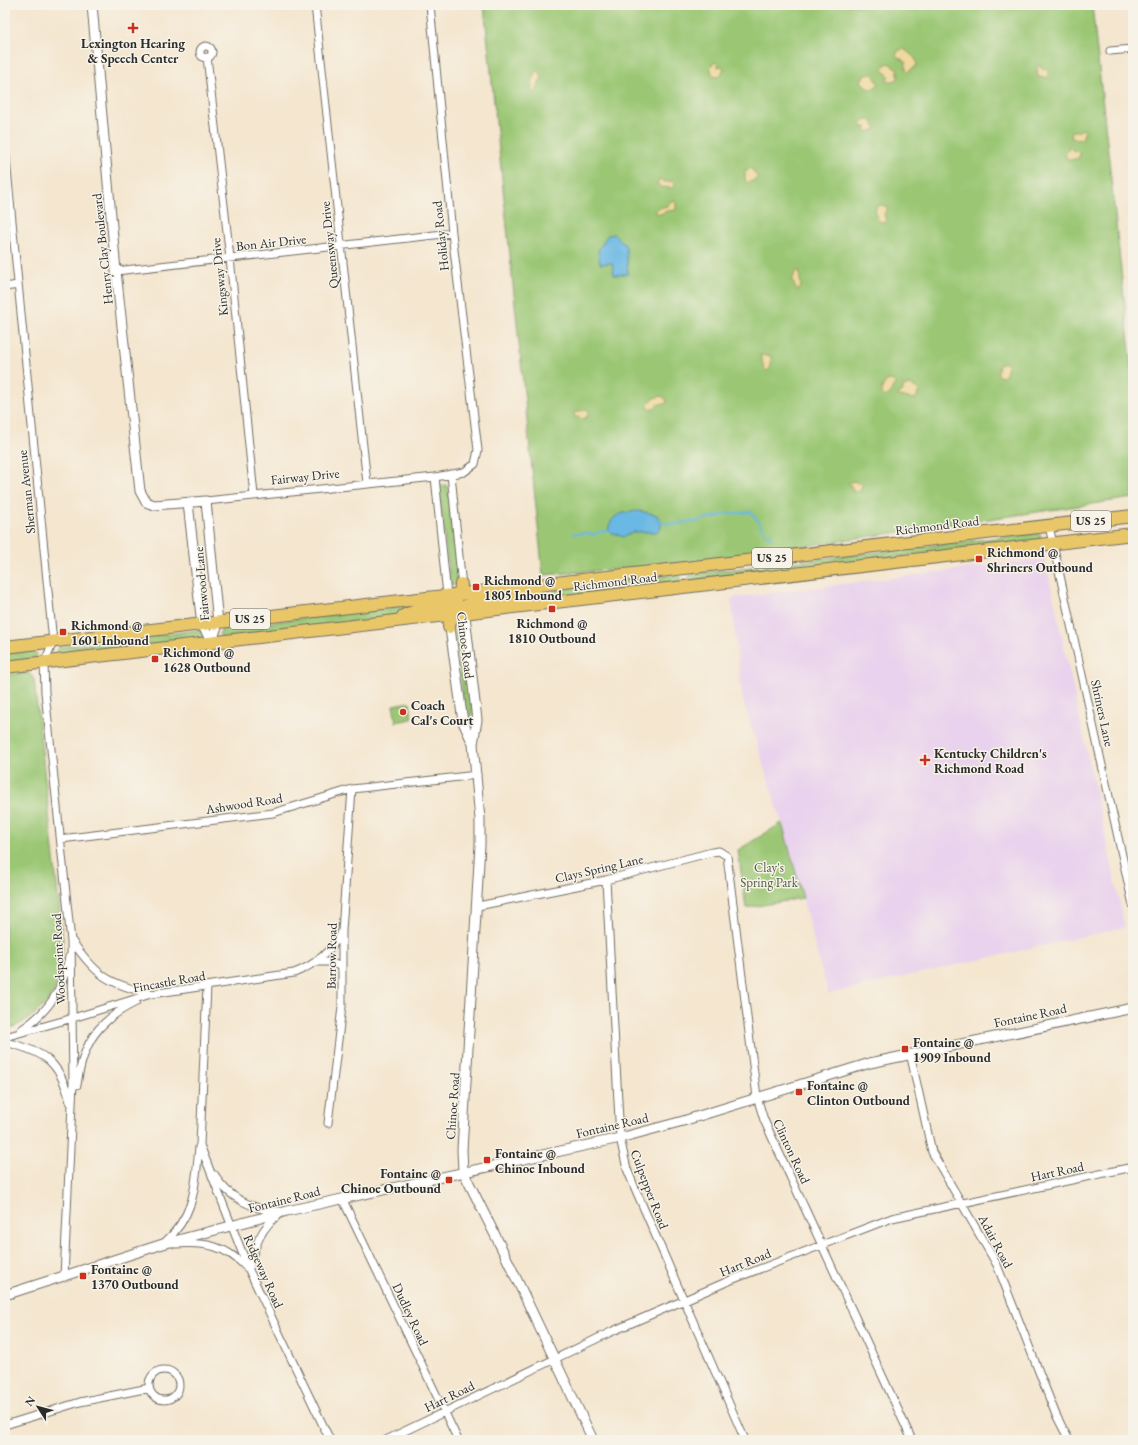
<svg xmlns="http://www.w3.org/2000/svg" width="1138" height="1445" viewBox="0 0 1138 1445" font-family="'EB Garamond',serif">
	<rect width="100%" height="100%" fill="#f7f3e8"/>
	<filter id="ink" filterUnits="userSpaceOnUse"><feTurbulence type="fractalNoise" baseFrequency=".025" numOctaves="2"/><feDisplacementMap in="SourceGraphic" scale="8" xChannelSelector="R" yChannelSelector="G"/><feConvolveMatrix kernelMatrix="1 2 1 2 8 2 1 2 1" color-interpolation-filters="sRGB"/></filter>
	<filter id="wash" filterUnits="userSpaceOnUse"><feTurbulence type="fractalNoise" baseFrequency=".012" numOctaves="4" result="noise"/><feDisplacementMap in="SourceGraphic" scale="16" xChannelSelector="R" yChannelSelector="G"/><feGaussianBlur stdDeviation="0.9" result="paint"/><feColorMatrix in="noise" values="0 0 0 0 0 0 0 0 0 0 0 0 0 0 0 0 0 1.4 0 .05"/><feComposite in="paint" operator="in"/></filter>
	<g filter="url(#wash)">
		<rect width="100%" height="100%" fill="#f4e6cf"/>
		<path fill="#e9d2ed" d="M 1045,559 L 1125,927 L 828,994 L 782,823 L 742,697 L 731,598 Z"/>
		<path fill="#9bc774" stroke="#637950" d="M 484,5 L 1092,5 L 1133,379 L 1133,498 L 674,565 L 543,575 Z
			M 446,485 L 448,489 L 459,582 L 459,584 L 453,585 L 450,583 L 439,490 L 440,486 Z
			M 1036,533 L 1041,535 L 1040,540 L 690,581 L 688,578 L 691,574 Z
			M 678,574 L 681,579 L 679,583 L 555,598 L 553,593 L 555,589 Z
			M 443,601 L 377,620 L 222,638 L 219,634 L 223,628 Z
			M 462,627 L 473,715 L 468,718 L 466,717 L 454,630 L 455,628 Z
			M 199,630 L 202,631 L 204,637 L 202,640 L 59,657 L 55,653 L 59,647 Z
			M 32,650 L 37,654 L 36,658 L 5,664 L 5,653 Z
			M 28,672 L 34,679 L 63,940 C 62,955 63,973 56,987 C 47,1007 26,1024 5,1030 L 5,675 Z
			M 410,702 L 412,719 L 396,722 L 393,705 Z
			M 782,823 L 803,898 L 746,908 L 738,850 Z"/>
		<path fill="#eeda9e" stroke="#8c8264" d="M 904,49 L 915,58 L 917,65 L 908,72 L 906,70 L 906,62 L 896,56 L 898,51 Z
			M 715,62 L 718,64 L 718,67 L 722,66 L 724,69 L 721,76 L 716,77 L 712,73 L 710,67 Z
			M 888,63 L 898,69 L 898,79 L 891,82 L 886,81 L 889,76 L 883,70 L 883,67 Z
			M 1039,65 L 1043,69 L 1049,69 L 1047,78 L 1038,77 L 1037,68 Z
			M 538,71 L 541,74 L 542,77 L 535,93 L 531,90 L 535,72 Z
			M 872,73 L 879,84 L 872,89 L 867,88 L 861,81 L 864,76 Z
			M 866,120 L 871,120 L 877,129 L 868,132 L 866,130 L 866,127 L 862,127 L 861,124 Z
			M 1082,129 L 1085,131 L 1082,139 L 1071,138 L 1072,131 L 1079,131 Z
			M 1069,146 L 1072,150 L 1080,152 L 1079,158 L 1070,160 L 1065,156 Z
			M 751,168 L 758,178 L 748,183 L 745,180 L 745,172 Z
			M 660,179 L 665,182 L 672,181 L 675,185 L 672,188 L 661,187 L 657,184 Z
			M 672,200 L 676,202 L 676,210 L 667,211 L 660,214 L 656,213 L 656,209 L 667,206 Z
			M 881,205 L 888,207 L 884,214 L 886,220 L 884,222 L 879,222 L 875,212 L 877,206 Z
			M 799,270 L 801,287 L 798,290 L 796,289 L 792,280 L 796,271 Z
			M 760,355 L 771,356 L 771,366 L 768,371 L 765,370 Z
			M 1005,362 L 1008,366 L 1006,374 L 1003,377 L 999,376 L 997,374 L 999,365 Z
			M 892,380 L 897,384 L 893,386 L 890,394 L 885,397 L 882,393 L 882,388 L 886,381 Z
			M 911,385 L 919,390 L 917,397 L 914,399 L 899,396 L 898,393 L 903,391 L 903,387 Z
			M 662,396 L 667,401 L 666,404 L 659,404 L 651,410 L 648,408 L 648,404 L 654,398 Z
			M 586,409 L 589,411 L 587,417 L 582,419 L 574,416 L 574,413 Z
			M 854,481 L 858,483 L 863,483 L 860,491 L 852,491 L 852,487 L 848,483 Z"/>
		<path fill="#6ab8e4" stroke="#4a7288" d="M 614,234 L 626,246 L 628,274 L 614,275 L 612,263 L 600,264 L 598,250 C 603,245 603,240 608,235 Z
			M 640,511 L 657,515 L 660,520 L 661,528 L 656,532 L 634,532 L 623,537 L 608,531 C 610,513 625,512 640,511 Z"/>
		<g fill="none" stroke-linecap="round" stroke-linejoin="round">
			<path stroke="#6ab8e4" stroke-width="2" d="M 661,523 L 679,524 L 687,522 L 696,522 L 710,517 L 715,518 L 723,514 L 751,512 C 755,518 765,529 765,534 L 771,535 L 771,538
				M 573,534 L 587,533 L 593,535 L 599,532 L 608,531"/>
		</g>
	</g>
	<g filter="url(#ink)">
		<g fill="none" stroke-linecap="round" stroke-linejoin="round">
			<defs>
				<path id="minor" d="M 315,5 L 367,483
					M200 52a6 6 0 1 1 12 0a6 6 0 1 1-12 0Z
					M 1110,51 L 1133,49
					M 207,57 L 230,258 L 254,495
					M 5,149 L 53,642 L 44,664 L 45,692 L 71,941 L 73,1083 L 64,1277
					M 116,271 L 452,233
					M 5,287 L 18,285
					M 451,474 L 462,587
					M 435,477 L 447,595
					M 206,501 L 435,477 L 464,472 L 475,464 L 478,450 L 452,233 L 430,5
					M 1049,526 L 1133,905
					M 61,839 L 273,813 L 352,789 L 477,775
					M 606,880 L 620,1138 L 627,1169 L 634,1186 L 745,1440
					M 478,906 L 606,880 L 712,852 L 719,851 L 727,856 L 757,1097 L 764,1120 L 912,1440
					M 72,941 C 96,975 108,984 149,993
					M 315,962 L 329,962 L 342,967
					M 207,986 L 200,1145 L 249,1270 L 330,1440
					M 21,1030 C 48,1012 63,990 69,957
					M 5,1037 L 73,1018 L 151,994 L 294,973 C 315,965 331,952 342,931
					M 5,1042 C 45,1052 60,1061 70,1102
					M 910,1053 L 932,1152 L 997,1265 L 1056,1415 L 1069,1440
					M 77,1085 C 83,1043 97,1021 136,1002
					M 328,1123 L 342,1007 L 342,931 L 352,789
					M 215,1175 C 227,1198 256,1211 280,1211
					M 342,1198 L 458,1440
					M 164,1243 C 196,1214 195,1186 199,1147
					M 175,1244 C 206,1242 225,1245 247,1268
					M 249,1269 C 254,1248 261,1226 280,1214
					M149 1385a15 15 0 1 1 30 0a15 15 0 1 1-30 0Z
					M 5,1425 L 80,1402 L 149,1388
					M 386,1440 L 613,1331 L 731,1280 L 892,1218 L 1133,1167"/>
				<path id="tertiary" d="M 92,5 L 116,271 L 140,491 L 146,502 L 154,505 L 206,501 L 218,623 L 212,642
					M 188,503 L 202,625 L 212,642
					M 464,607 L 477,720 L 473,744 L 480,819 L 480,845 L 462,1150 L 463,1171 L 507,1259 L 593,1440
					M 449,621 L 463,722 L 473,744
					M 5,1295 L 163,1244 L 287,1211 L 620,1138 L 683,1121 L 870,1063 L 1133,1008"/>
				<path id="primary" d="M 403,616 C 410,613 417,610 424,609 C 440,604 461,607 461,584
					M 449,627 C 452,598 487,604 508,599 C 518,597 526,593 535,590
					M 5,647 L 1133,516
					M 5,667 L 1133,534"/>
			</defs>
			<use href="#minor" stroke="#716c64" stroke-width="9"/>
			<use href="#tertiary" stroke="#716c64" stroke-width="11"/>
			<use href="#primary" stroke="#716c64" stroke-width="14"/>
			<use href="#minor" stroke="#fff" stroke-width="7"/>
			<use href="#tertiary" stroke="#fff" stroke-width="9"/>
			<use href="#primary" stroke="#e9c769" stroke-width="12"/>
		</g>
	</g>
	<g fill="#c8321e" stroke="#f7f3e8" stroke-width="1.5">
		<path d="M131 22h4v4h4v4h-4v4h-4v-4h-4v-4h4z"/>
		<rect x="975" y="555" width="8" height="8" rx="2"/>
		<rect x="472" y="583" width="8" height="8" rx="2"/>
		<rect x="548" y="605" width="8" height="8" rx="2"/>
		<rect x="59" y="628" width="8" height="8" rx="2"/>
		<rect x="151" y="655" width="8" height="8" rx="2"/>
		<circle cx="403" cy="712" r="4"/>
		<path d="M923 754h4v4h4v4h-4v4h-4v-4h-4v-4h4z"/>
		<rect x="901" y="1045" width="8" height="8" rx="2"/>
		<rect x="795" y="1088" width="8" height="8" rx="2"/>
		<rect x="483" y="1156" width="8" height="8" rx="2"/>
		<rect x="445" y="1176" width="8" height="8" rx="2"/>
		<rect x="79" y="1272" width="8" height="8" rx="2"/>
	</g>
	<g text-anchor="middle" stroke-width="3" stroke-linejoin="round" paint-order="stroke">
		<g fill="#f7f3e8" stroke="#686764" stroke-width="1">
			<rect x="1071" y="511" width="40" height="20" rx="3"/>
			<rect x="752" y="548" width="40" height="20" rx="3"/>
			<rect x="230" y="609" width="40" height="20" rx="3"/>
		</g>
		<g font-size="12" font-weight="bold" fill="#2b2b2b">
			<text x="1091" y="525">US 25</text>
			<text x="772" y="562">US 25</text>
			<text x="250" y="623">US 25</text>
		</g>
		<g font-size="13" font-weight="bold" fill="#2b2b2b" stroke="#f7f3e8" text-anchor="start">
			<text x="133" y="48" text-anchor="middle">Lexington Hearing<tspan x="133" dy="15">&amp; Speech Center</tspan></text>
			<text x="987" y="557">Richmond @<tspan x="987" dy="15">Shriners Outbound</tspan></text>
			<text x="484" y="585">Richmond @<tspan x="484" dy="15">1805 Inbound</tspan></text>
			<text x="552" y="628" text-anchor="middle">Richmond @<tspan x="552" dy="15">1810 Outbound</tspan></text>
			<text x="71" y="630">Richmond @<tspan x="71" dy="15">1601 Inbound</tspan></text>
			<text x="163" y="657">Richmond @<tspan x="163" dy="15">1628 Outbound</tspan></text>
			<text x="411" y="710">Coach<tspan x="411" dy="15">Cal's Court</tspan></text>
			<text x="934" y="758">Kentucky Children's<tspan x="934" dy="15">Richmond Road</tspan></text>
			<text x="913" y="1047">Fontaine @<tspan x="913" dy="15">1909 Inbound</tspan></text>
			<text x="807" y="1090">Fontaine @<tspan x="807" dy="15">Clinton Outbound</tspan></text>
			<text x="495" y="1158">Fontaine @<tspan x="495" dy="15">Chinoe Inbound</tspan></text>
			<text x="441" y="1178" text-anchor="end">Fontaine @<tspan x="441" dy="15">Chinoe Outbound</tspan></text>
			<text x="91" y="1274">Fontaine @<tspan x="91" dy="15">1370 Outbound</tspan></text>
		</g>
		<g font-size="13" fill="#2b2b2b" stroke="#f7f3e8">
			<text transform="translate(440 236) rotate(-96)" y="5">Holiday Road</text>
			<text transform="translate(271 242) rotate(-6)" y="5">Bon Air Drive</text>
			<text transform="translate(329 245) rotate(-96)" y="5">Queensway Drive</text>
			<text transform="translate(102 249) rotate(-96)" y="5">Henry Clay Boulevard</text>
			<text transform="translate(219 277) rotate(-96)" y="5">Kingsway Drive</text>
			<text transform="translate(305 476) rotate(-6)" y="5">Fairway Drive</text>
			<text transform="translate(26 492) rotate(-96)" y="5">Sherman Avenue</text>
			<text transform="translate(937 525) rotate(-7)" y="5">Richmond Road</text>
			<text transform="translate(615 581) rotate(-7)" y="5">Richmond Road</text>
			<text transform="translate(201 584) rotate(-95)" y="5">Fairwood Lane</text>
			<text transform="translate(466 645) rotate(83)" y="5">Chinoe Road</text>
			<text transform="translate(1103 713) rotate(78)" y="5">Shriners Lane</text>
			<text transform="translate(244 803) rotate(-9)" y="5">Ashwood Road</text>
			<text transform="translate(599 868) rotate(-13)" y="5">Clays Spring Lane</text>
			<text transform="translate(331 956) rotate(-89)" y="5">Barrow Road</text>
			<text transform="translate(58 959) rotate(-93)" y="5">Woodspoint Road</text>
			<text transform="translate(169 981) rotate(-10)" y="5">Fincastle Road</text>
			<text transform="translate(1030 1015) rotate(-12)" y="5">Fontaine Road</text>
			<text transform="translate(452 1106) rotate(-86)" y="5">Chinoe Road</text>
			<text transform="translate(612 1125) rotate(-13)" y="5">Fontaine Road</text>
			<text transform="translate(792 1151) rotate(65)" y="5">Clinton Road</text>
			<text transform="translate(1057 1171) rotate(-12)" y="5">Hart Road</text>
			<text transform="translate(650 1189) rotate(69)" y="5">Culpepper Road</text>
			<text transform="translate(284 1199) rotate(-14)" y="5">Fontaine Road</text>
			<text transform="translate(996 1241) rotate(62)" y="5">Adair Road</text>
			<text transform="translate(745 1262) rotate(-22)" y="5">Hart Road</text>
			<text transform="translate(264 1271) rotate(66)" y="5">Ridgeway Road</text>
			<text transform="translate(411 1314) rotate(65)" y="5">Dudley Road</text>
			<text transform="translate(449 1396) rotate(-26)" y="5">Hart Road</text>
		</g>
		<g font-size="13" fill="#4d5a41" stroke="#f7f3e8">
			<text x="769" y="872">Clay's<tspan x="769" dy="15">Spring Park</tspan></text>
		</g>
	</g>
	<rect width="1138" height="1445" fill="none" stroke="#f7f3e8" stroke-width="20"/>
	<g transform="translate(38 1407) rotate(306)" stroke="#f7f3e8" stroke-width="3" paint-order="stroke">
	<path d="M0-3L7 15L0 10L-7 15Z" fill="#2b2b2b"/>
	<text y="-6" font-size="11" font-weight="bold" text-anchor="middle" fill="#2b2b2b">N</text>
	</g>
</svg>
